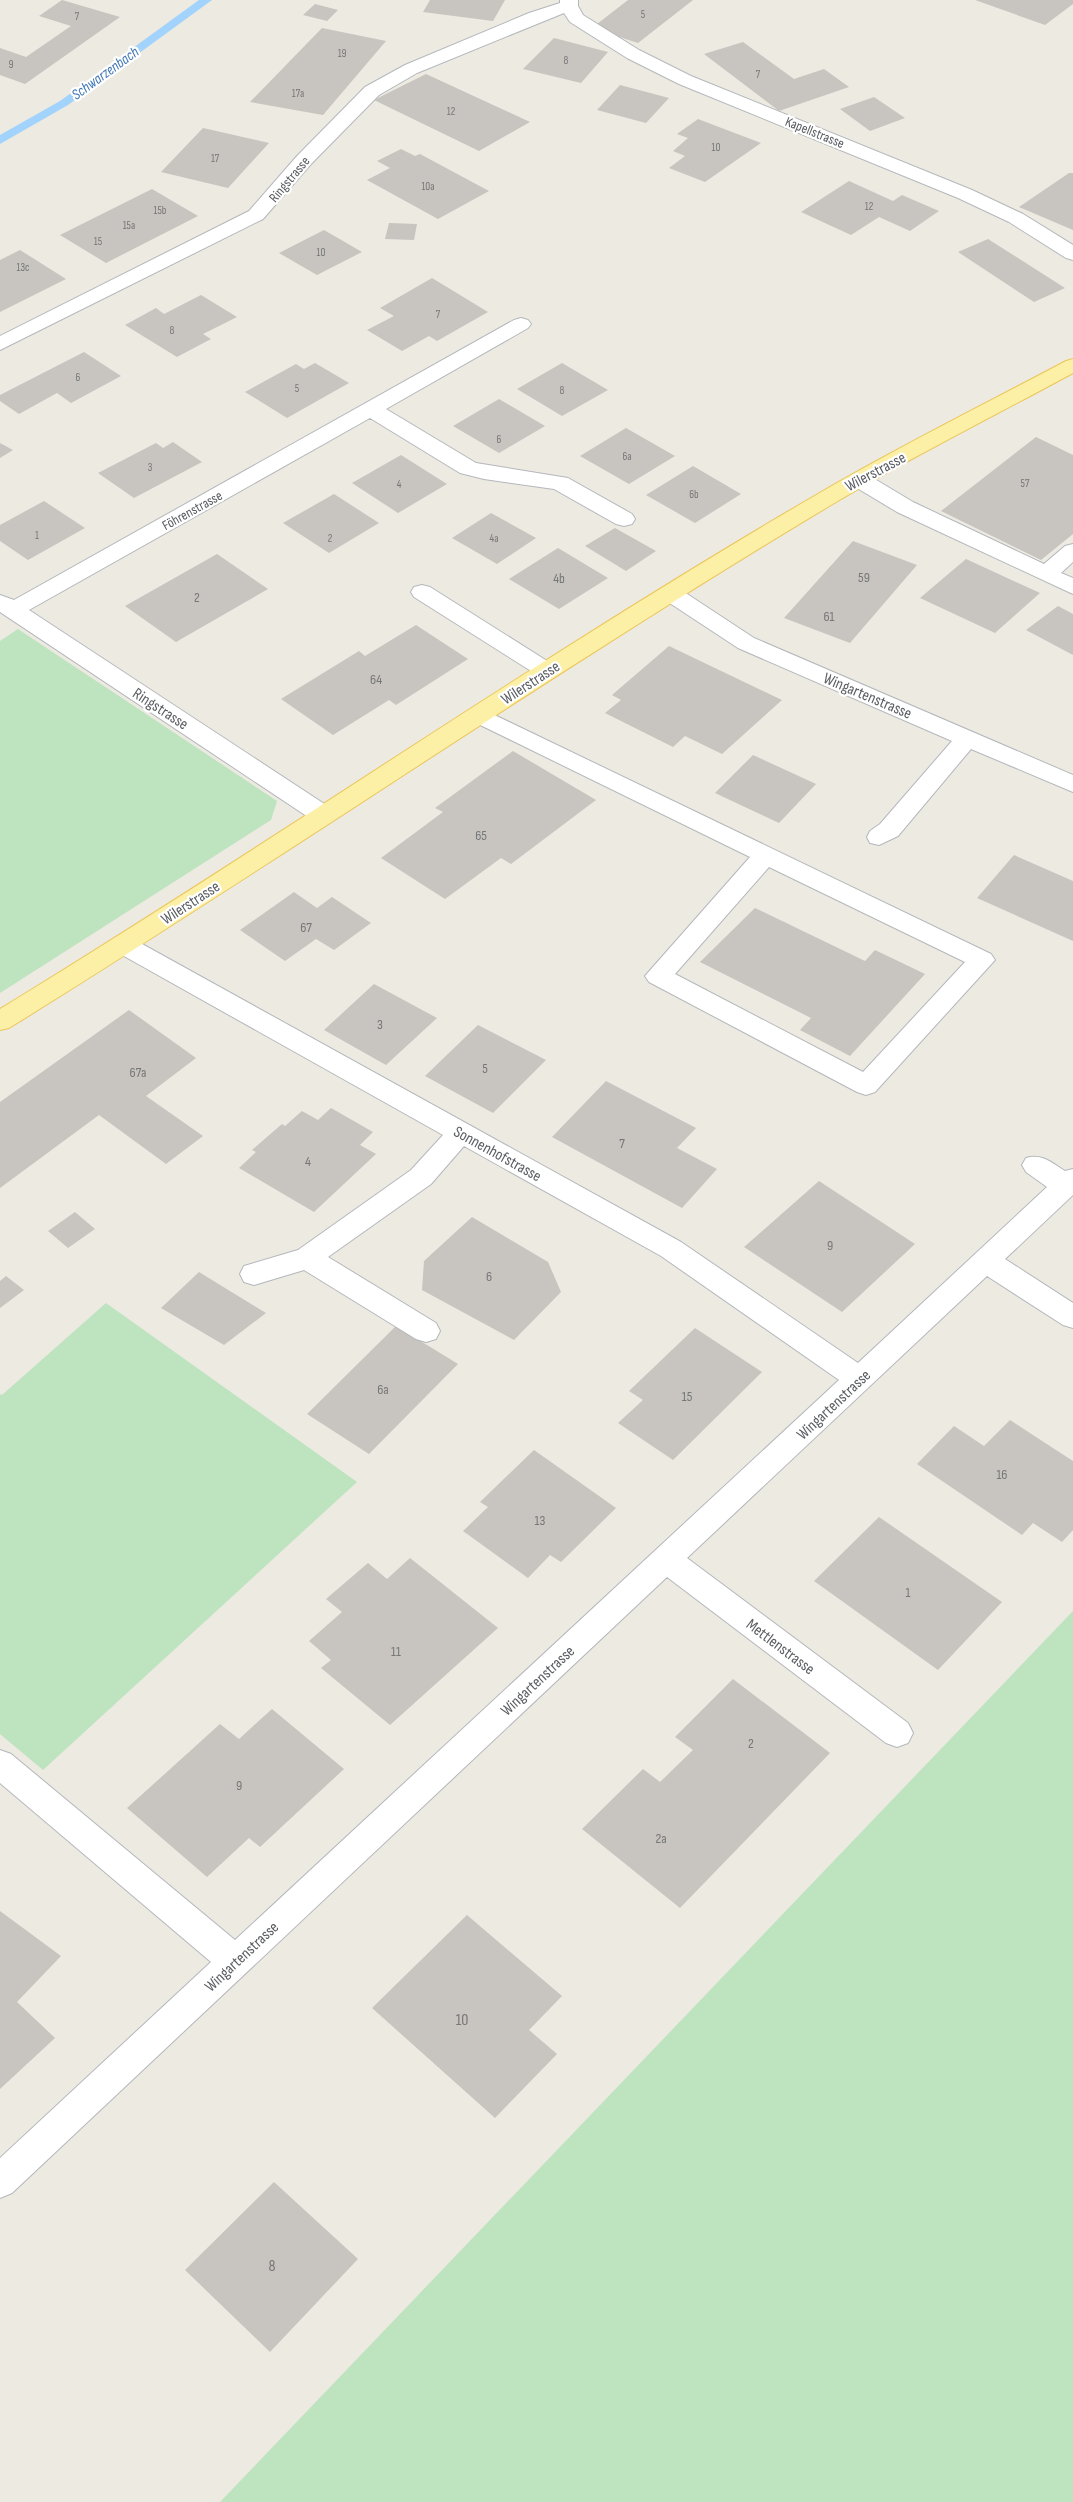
<svg xmlns="http://www.w3.org/2000/svg" width="1073" height="2502" viewBox="0 0 1073 2502" font-family="'Sofia Sans Condensed',sans-serif">
	<rect width="100%" height="100%" fill="#eceae1"/>
	<path fill="#bee3bf" d="M 18,629 L 277,801 L 271,820 L 0,993 L 0,641 Z
		M 106,1303 L 357,1482 L 43,1770 L 0,1734 L 0,1394 L 2,1395 Z
		M 1073,1611 L 1073,2502 L 220,2502 Z"/>
	<g fill="none" stroke-linecap="round" stroke-linejoin="round">
		<path fill="#a2d3fc" fill-rule="evenodd" d="M 199,0 L 212,0 L 68,105 L 0,144 L 0,135 L 60,101 Z"/>
	</g>
	<path fill="#c8c4bf" d="M 62,0 L 120,17 L 25,84 L 0,75 L 0,48 L 26,57 L 71,26 L 39,16 Z
		M 430,0 L 505,0 L 493,21 L 423,12 Z
		M 628,0 L 693,0 L 638,43 L 592,28 Z
		M 975,0 L 1073,0 L 1073,4 L 1045,25 Z
		M 315,4 L 338,10 L 327,21 L 303,15 Z
		M 322,28 L 386,41 L 323,115 L 250,102 Z
		M 554,38 L 608,52 L 581,83 L 523,69 Z
		M 743,42 L 794,79 L 824,69 L 849,87 L 779,111 L 704,54 Z
		M 426,74 L 530,122 L 479,151 L 374,100 Z
		M 620,85 L 669,98 L 646,123 L 597,110 Z
		M 874,97 L 905,118 L 870,131 L 840,109 Z
		M 698,119 L 761,143 L 705,182 L 669,168 L 685,156 L 673,151 L 688,138 L 677,134 Z
		M 203,128 L 269,143 L 228,188 L 161,172 Z
		M 401,149 L 415,156 L 420,154 L 489,191 L 438,219 L 367,180 L 390,168 L 377,161 Z
		M 1069,173 L 1073,173 L 1073,230 L 1019,207 Z
		M 849,181 L 893,201 L 902,195 L 939,211 L 910,231 L 879,217 L 851,235 L 801,212 Z
		M 152,189 L 198,216 L 106,263 L 60,235 Z
		M 389,223 L 417,224 L 414,240 L 385,239 Z
		M 324,230 L 362,252 L 317,275 L 279,253 Z
		M 988,239 L 1065,288 L 1034,302 L 958,252 Z
		M 20,250 L 66,279 L 0,312 L 0,260 Z
		M 432,278 L 488,312 L 437,341 L 429,336 L 402,351 L 367,330 L 394,316 L 380,308 Z
		M 201,295 L 237,317 L 203,334 L 211,339 L 177,357 L 125,325 L 156,308 L 164,314 Z
		M 84,352 L 121,376 L 71,403 L 57,393 L 19,414 L 0,401 L 0,395 Z
		M 315,363 L 349,383 L 287,418 L 245,392 L 296,364 L 304,369 Z
		M 562,363 L 608,390 L 562,416 L 517,389 Z
		M 499,399 L 545,426 L 499,453 L 453,426 Z
		M 626,428 L 675,456 L 629,484 L 580,456 Z
		M 1036,437 L 1073,455 L 1073,534 L 1041,560 L 941,511 Z
		M 173,442 L 202,462 L 134,498 L 98,473 L 156,443 L 163,448 Z
		M 0,443 L 13,450 L 0,458 Z
		M 401,455 L 447,484 L 398,513 L 352,483 Z
		M 693,466 L 741,494 L 695,523 L 646,495 Z
		M 334,494 L 379,523 L 329,553 L 283,523 Z
		M 44,501 L 85,528 L 28,560 L 0,541 L 0,525 Z
		M 491,513 L 536,538 L 497,564 L 452,538 Z
		M 615,528 L 656,551 L 626,571 L 585,546 Z
		M 853,541 L 917,565 L 850,643 L 784,618 Z
		M 558,548 L 608,578 L 559,609 L 509,579 Z
		M 217,554 L 268,589 L 176,642 L 125,606 Z
		M 966,559 L 1040,593 L 995,633 L 920,598 Z
		M 1058,606 L 1073,614 L 1073,655 L 1026,630 Z
		M 416,625 L 468,659 L 396,705 L 389,700 L 333,735 L 281,699 L 359,651 L 365,656 Z
		M 669,646 L 782,700 L 722,754 L 685,736 L 673,747 L 605,713 L 621,700 L 612,695 Z
		M 513,751 L 596,800 L 511,864 L 501,858 L 445,899 L 381,858 L 443,812 L 435,808 Z
		M 753,755 L 816,784 L 779,823 L 715,793 Z
		M 1014,855 L 1073,881 L 1073,941 L 977,898 Z
		M 294,892 L 317,908 L 332,897 L 371,923 L 334,950 L 316,939 L 285,961 L 240,930 Z
		M 755,908 L 865,961 L 875,950 L 925,974 L 850,1056 L 800,1030 L 811,1018 L 700,962 Z
		M 374,984 L 437,1018 L 386,1065 L 324,1030 Z
		M 129,1010 L 196,1058 L 146,1096 L 203,1136 L 166,1164 L 99,1115 L 0,1188 L 0,1102 Z
		M 478,1025 L 546,1060 L 493,1113 L 425,1076 Z
		M 606,1081 L 696,1128 L 677,1148 L 717,1169 L 682,1208 L 552,1137 Z
		M 331,1108 L 373,1132 L 360,1145 L 376,1154 L 314,1212 L 239,1168 L 256,1152 L 252,1150 L 282,1124 L 285,1126 L 302,1111 L 318,1120 Z
		M 819,1181 L 915,1244 L 842,1312 L 744,1247 Z
		M 75,1212 L 95,1229 L 68,1248 L 48,1231 Z
		M 472,1217 L 548,1262 L 561,1292 L 514,1340 L 422,1290 L 424,1261 Z
		M 199,1272 L 266,1313 L 224,1345 L 161,1308 Z
		M 6,1276 L 24,1290 L 0,1308 L 0,1281 Z
		M 396,1326 L 458,1364 L 369,1454 L 307,1414 Z
		M 695,1328 L 762,1372 L 673,1460 L 618,1423 L 643,1400 L 629,1391 Z
		M 1010,1420 L 1073,1461 L 1073,1530 L 1062,1542 L 1033,1523 L 1022,1535 L 917,1464 L 954,1426 L 984,1446 Z
		M 534,1450 L 616,1508 L 561,1562 L 550,1555 L 528,1578 L 463,1531 L 488,1507 L 480,1502 Z
		M 879,1517 L 1002,1602 L 938,1670 L 814,1581 Z
		M 410,1558 L 498,1628 L 390,1725 L 321,1668 L 331,1660 L 309,1641 L 342,1612 L 326,1599 L 368,1563 L 387,1579 Z
		M 733,1679 L 830,1753 L 680,1908 L 582,1829 L 643,1769 L 660,1782 L 693,1750 L 675,1737 Z
		M 272,1709 L 344,1769 L 260,1847 L 249,1838 L 207,1877 L 127,1808 L 220,1724 L 239,1739 Z
		M 0,1911 L 61,1956 L 17,2002 L 55,2038 L 0,2089 Z
		M 467,1915 L 562,1996 L 529,2030 L 557,2054 L 495,2118 L 372,2008 Z
		M 274,2182 L 358,2259 L 270,2352 L 185,2270 Z"/>
	<g fill="none" stroke-linecap="round" stroke-linejoin="round">
		<defs>
			<path id="minor" d="M 560,0 L 578,0 L 578,6 L 583,15 L 639,50 L 691,76 L 972,190 L 1023,214 L 1073,245 L 1073,260 L 1066,258 L 1009,222 L 958,198 L 679,84 L 627,58 L 570,22 L 564,13 L 417,73 L 379,95 L 311,164 L 263,219 L 0,350 L 0,336 L 249,211 L 297,156 L 365,87 L 405,65 L 529,13 L 560,3 Z
				M 521,318 L 528,320 L 531,324 L 528,328 L 386,409 L 476,463 L 568,478 L 632,514 L 635,519 L 632,524 L 624,526 L 616,524 L 554,489 L 484,479 L 460,473 L 370,418 L 29,610 L 332,809 L 335,815 L 332,821 L 323,823 L 314,821 L 0,612 L 0,595 L 14,600 L 514,320 Z
				M 860,474 L 868,475 L 913,502 L 1044,564 L 1065,546 L 1073,544 L 1073,562 L 1061,573 L 1073,578 L 1073,594 L 897,512 L 852,485 L 849,480 L 852,475 Z
				M 422,585 L 430,587 L 555,666 L 558,671 L 555,676 L 547,678 L 539,676 L 414,597 L 411,592 L 414,587 Z
				M 670,586 L 678,588 L 754,638 L 1073,775 L 1073,792 L 971,749 L 898,836 L 879,845 L 870,843 L 867,837 L 870,831 L 880,824 L 952,741 L 738,648 L 662,598 L 659,593 L 662,588 Z
				M 478,707 L 991,954 L 995,960 L 875,1092 L 866,1095 L 857,1092 L 649,982 L 645,976 L 750,857 L 470,720 L 466,715 L 470,710 ZM 769,867 L 965,962 L 863,1072 L 675,974 Z
				M 124,936 L 133,939 L 681,1242 L 858,1363 L 1047,1187 L 1026,1172 L 1022,1165 L 1026,1158 C 1042,1153 1052,1163 1065,1171 L 1073,1169 L 1073,1195 L 1005,1259 L 1073,1303 L 1073,1328 L 1063,1325 L 987,1276 L 687,1558 L 908,1723 L 913,1733 L 908,1743 L 897,1747 L 886,1743 L 667,1577 L 12,2193 L 0,2198 L 0,2158 L 211,1962 L 0,1783 L 0,1750 L 11,1754 L 235,1940 L 839,1380 L 661,1256 L 464,1146 L 431,1184 L 328,1257 L 436,1323 L 440,1331 L 436,1339 L 426,1342 L 416,1339 L 304,1270 L 254,1285 L 244,1282 L 240,1274 L 244,1266 L 298,1250 L 411,1170 L 443,1135 L 115,951 L 111,945 L 115,939 Z"/>
			<path id="major" d="M 1073,359 L 1073,373 C 994,416 913,456 836,502 C 555,670 287,856 9,1028 L 0,1030 L 0,1009 C 277,840 542,654 823,491 C 902,445 985,404 1066,361 Z"/>
		</defs>
		<use href="#minor" stroke="#b4b7bc" stroke-width="2"/>
		<use href="#major" stroke="#ecc65a" stroke-width="2"/>
		<use href="#minor" fill="#fff" fill-rule="evenodd"/>
		<use href="#major" fill="#fcf0a7" fill-rule="evenodd"/>
	</g>
	<g text-anchor="middle" stroke-width="4.5" stroke-linejoin="round" paint-order="stroke">
		<g font-size="11" fill="#767779">
			<text x="643" y="18">5</text>
			<text x="77" y="20">7</text>
			<text x="342" y="57">19</text>
			<text x="566" y="64">8</text>
			<text x="11" y="68">9</text>
			<text x="758" y="78">7</text>
			<text x="298" y="97">17a</text>
			<text x="451" y="115">12</text>
			<text x="716" y="151">10</text>
			<text x="215" y="162">17</text>
			<text x="428" y="190">10a</text>
			<text x="869" y="210">12</text>
			<text x="160" y="214">15b</text>
			<text x="129" y="229">15a</text>
			<text x="98" y="245">15</text>
			<text x="321" y="256">10</text>
			<text x="23" y="271">13c</text>
			<text x="438" y="318">7</text>
			<text x="172" y="334">8</text>
			<text x="78" y="381">6</text>
			<text x="297" y="392">5</text>
			<text x="562" y="394">8</text>
			<text x="499" y="443">6</text>
			<text x="627" y="460">6a</text>
			<text x="150" y="471">3</text>
			<text x="1025" y="487">57</text>
			<text x="399" y="488">4</text>
			<text x="694" y="498">6b</text>
			<text x="37" y="539">1</text>
			<text x="330" y="542">2</text>
			<text x="494" y="542">4a</text>
		</g>
		<g font-size="14" fill="#5a5d62" stroke="#fff">
			<text transform="translate(815 132) rotate(22)" y="5">Kapellstrasse</text>
			<text transform="translate(289 179) rotate(-50)" y="5">Ringstrasse</text>
			<text transform="translate(192 510) rotate(-29)" y="5">Föhrenstrasse</text>
		</g>
		<g font-size="14" fill="#767779">
			<text x="864" y="582">59</text>
			<text x="559" y="583">4b</text>
			<text x="197" y="602">2</text>
			<text x="829" y="621">61</text>
			<text x="376" y="684">64</text>
			<text x="481" y="840">65</text>
			<text x="306" y="932">67</text>
			<text x="380" y="1029">3</text>
			<text x="485" y="1073">5</text>
			<text x="138" y="1077">67a</text>
			<text x="622" y="1148">7</text>
			<text x="308" y="1166">4</text>
			<text x="830" y="1250">9</text>
			<text x="489" y="1281">6</text>
			<text x="383" y="1394">6a</text>
			<text x="687" y="1401">15</text>
			<text x="1002" y="1479">16</text>
			<text x="540" y="1525">13</text>
			<text x="908" y="1597">1</text>
			<text x="396" y="1656">11</text>
			<text x="751" y="1748">2</text>
			<text x="239" y="1790">9</text>
			<text x="661" y="1843">2a</text>
		</g>
		<g font-size="15" font-style="italic" fill="#4379b5" stroke="#fff">
			<text transform="translate(105 73) rotate(-36)" y="5">Schwarzenbach</text>
		</g>
		<g font-size="16" fill="#5a5d62" stroke="#fff">
			<text transform="translate(875 471) rotate(-28)" y="6">Wilerstrasse</text>
			<text transform="translate(530 682) rotate(-33)" y="6">Wilerstrasse</text>
			<text transform="translate(868 695) rotate(23)" y="6">Wingartenstrasse</text>
			<text transform="translate(161 708) rotate(33)" y="6">Ringstrasse</text>
			<text transform="translate(190 902) rotate(-33)" y="6">Wilerstrasse</text>
			<text transform="translate(498 1153) rotate(29)" y="6">Sonnenhofstrasse</text>
			<text transform="translate(833 1404) rotate(-43)" y="6">Wingartenstrasse</text>
			<text transform="translate(781 1646) rotate(37)" y="6">Mettlenstrasse</text>
			<text transform="translate(537 1680) rotate(-43)" y="6">Wingartenstrasse</text>
			<text transform="translate(241 1956) rotate(-43)" y="6">Wingartenstrasse</text>
		</g>
		<g font-size="16" fill="#767779">
			<text x="462" y="2025">10</text>
			<text x="272" y="2271">8</text>
		</g>
	</g>
</svg>
